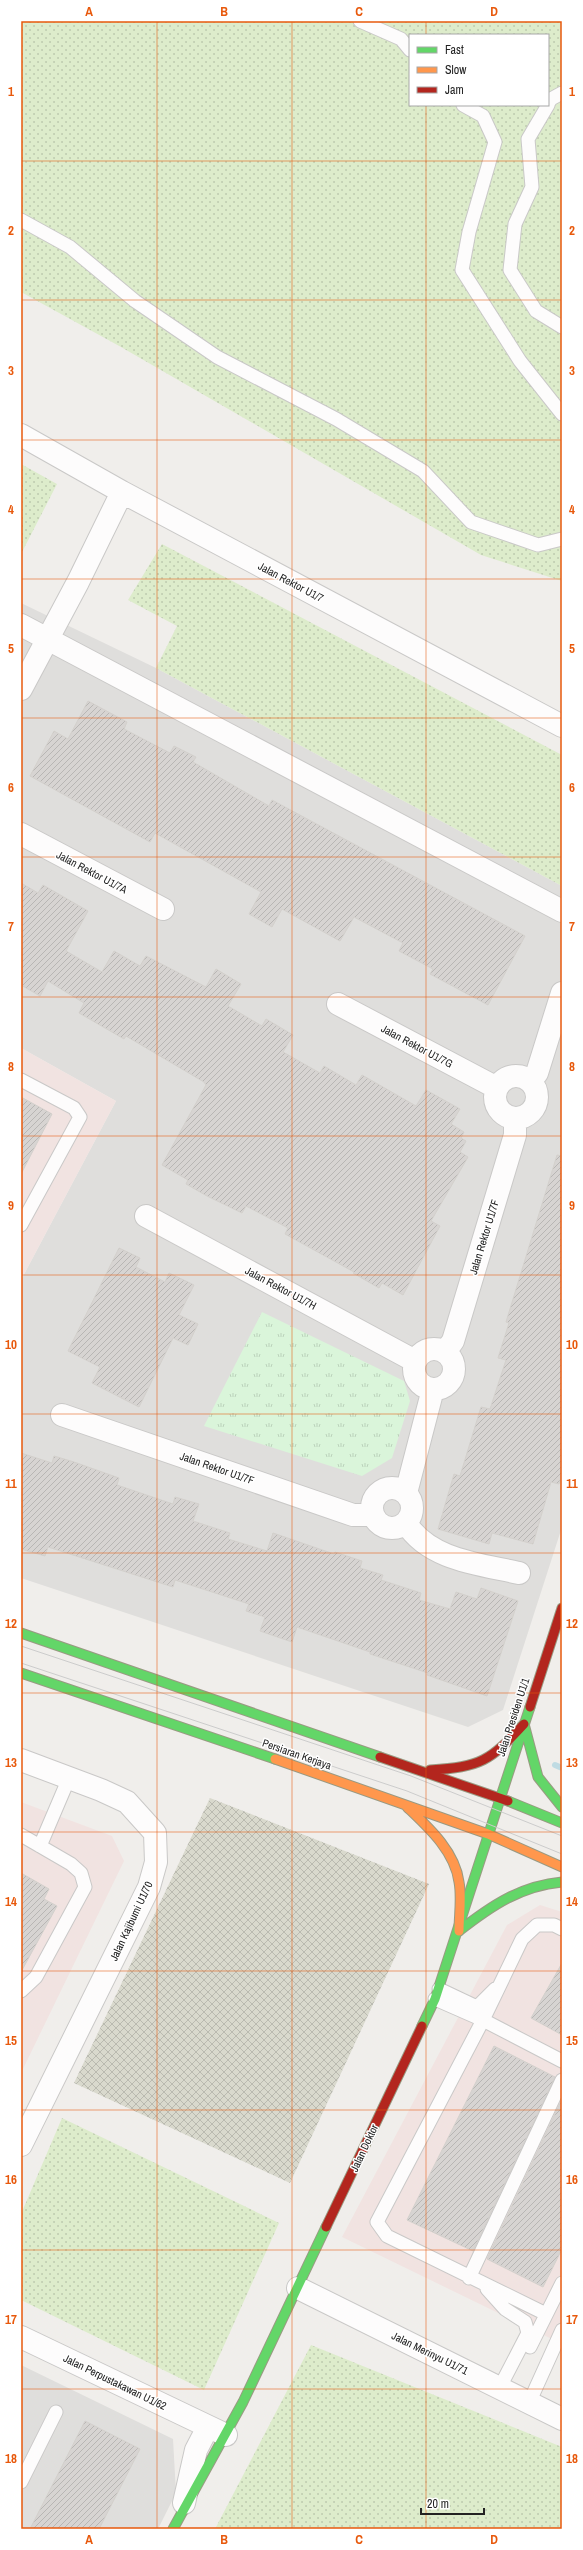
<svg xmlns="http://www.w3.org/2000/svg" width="583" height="2550" viewBox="0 0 583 2550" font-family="'Archivo Narrow',sans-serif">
	<defs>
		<pattern id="construction-cross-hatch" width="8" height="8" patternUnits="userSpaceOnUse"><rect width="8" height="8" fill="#d9d9cd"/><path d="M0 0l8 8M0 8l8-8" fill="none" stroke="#babab0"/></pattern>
		<pattern id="grass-dots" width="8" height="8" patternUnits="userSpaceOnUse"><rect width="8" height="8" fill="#ddeccb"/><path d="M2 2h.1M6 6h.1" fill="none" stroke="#bdcaae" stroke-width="1.8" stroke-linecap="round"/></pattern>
		<pattern id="park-tufts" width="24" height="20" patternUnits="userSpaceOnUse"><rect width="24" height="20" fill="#daf5da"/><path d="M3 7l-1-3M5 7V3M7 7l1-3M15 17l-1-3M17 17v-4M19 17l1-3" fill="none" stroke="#bbd2bb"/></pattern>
		<pattern id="building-hatch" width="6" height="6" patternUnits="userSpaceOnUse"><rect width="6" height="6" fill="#d7d4d2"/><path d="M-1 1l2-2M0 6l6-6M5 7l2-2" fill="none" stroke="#b8b6b4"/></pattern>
	</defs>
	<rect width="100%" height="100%" fill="#f0eeeb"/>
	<path fill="#dfdedc" d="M 21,603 L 156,668 L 562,886 L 562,1527 L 503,1710 L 468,1727 L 21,1578 L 21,1280 L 116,1101 L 21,1048 Z
		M 21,2365 L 173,2439 L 176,2493 L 158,2529 L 21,2529 Z"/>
	<path fill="#f1e3e1" d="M 21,1048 L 116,1101 L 21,1280 Z
		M 21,1802 L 112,1836 L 124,1861 L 21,2073 Z
		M 540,1905 L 562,1912 L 562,2344 L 342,2237 L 507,1925 Z"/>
	<path fill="url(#construction-cross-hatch)" d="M 210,1798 L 429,1884 L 290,2183 L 74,2083 Z"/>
	<path fill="url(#grass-dots)" fill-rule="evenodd" d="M 21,21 L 562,21 L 562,581 L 481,555 L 121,347 L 21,292 ZM 410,35 L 548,35 L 548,105 L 410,105 Z
		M 21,464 L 57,484 L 21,554 Z
		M 162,544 L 562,755 L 562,886 L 156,668 L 177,626 L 128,600 Z
		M 62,2118 L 279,2223 L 204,2390 L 21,2300 L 21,2214 Z
		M 311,2345 L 562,2447 L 562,2529 L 215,2529 Z"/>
	<path fill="url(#park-tufts)" d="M 262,1312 L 404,1381 L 410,1401 L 392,1458 L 362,1476 L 204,1426 Z"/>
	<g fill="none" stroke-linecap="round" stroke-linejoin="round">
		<path stroke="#bfdbe3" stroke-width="6" d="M 555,1765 L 562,1768"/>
	</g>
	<path fill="url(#building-hatch)" stroke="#d3d0cc" d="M 88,701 L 127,722 L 124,729 L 170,753 L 174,746 L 196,757 L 193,762 L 269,806 L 272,800 L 525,936 L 488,1005 L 430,974 L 433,969 L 399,951 L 403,943 L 354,917 L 340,941 L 282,909 L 272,927 L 249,914 L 261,892 L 155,833 L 150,842 L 30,776 L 54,731 L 68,739 Z
		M 21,883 L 38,893 L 43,885 L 88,911 L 66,951 L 102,972 L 114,951 L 140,966 L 146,956 L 206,987 L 216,969 L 241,984 L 228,1006 L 262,1026 L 266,1019 L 293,1035 L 283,1052 L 320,1073 L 324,1066 L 356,1085 L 362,1075 L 416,1106 L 426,1090 L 460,1109 L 451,1124 L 464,1132 L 461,1138 L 466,1141 L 460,1152 L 468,1157 L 431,1221 L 440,1226 L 403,1295 L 382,1283 L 379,1288 L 353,1273 L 354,1272 L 285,1234 L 288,1228 L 246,1206 L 242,1213 L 207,1196 L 186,1184 L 188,1180 L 162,1165 L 206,1085 L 204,1082 L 126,1036 L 124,1039 L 79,1013 L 84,1003 L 48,981 L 40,996 L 21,985 Z
		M 21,1097 L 52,1114 L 21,1174 Z
		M 557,1155 L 562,1156 L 562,1474 L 559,1484 L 551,1482 L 533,1544 L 492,1533 L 489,1544 L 438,1529 L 454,1474 L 460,1476 L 481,1407 L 490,1409 L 506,1360 L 498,1358 L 509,1323 L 506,1322 Z
		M 119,1248 L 140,1258 L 136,1267 L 165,1282 L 169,1273 L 194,1285 L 179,1315 L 198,1324 L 188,1345 L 173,1338 L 139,1407 L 92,1383 L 100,1367 L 68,1351 Z
		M 21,1453 L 52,1463 L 54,1456 L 74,1462 L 119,1478 L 117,1485 L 173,1504 L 175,1497 L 199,1504 L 193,1521 L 230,1533 L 228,1539 L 267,1551 L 273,1533 L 334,1554 L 335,1552 L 362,1561 L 360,1568 L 383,1575 L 381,1580 L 421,1593 L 419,1600 L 450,1609 L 456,1592 L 477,1599 L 481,1588 L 518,1601 L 487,1696 L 427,1675 L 428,1673 L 370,1654 L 370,1652 L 297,1627 L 292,1642 L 260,1631 L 265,1617 L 246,1611 L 249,1604 L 175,1580 L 173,1587 L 48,1547 L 45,1556 L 21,1549 Z
		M 21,1873 L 49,1889 L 44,1899 L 57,1906 L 21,1972 Z
		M 562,1963 L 562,2035 L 531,2018 Z
		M 494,2046 L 555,2077 L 473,2251 L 407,2220 Z
		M 562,2099 L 562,2249 L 543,2287 L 487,2259 Z
		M 85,2421 L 140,2449 L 99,2529 L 30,2529 Z"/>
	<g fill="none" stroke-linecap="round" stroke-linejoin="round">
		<defs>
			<path id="lane" d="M 360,21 L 401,39 L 410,50
				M 548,104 L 551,99 L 562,93
				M 463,105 L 483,116 L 495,142 L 469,232 L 462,270 L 520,361 L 562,414
				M 548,105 L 528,139 L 532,187 L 515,224 L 510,270 L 536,311 L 562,327
				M 21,220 L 70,247 L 135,301 L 217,357 L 336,419 L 423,471 L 471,522 L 538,545 L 562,539
				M 21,1080 L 74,1108 L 80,1117 L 21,1225
				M 21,1835 L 71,1864 L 81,1873 L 85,1887 L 36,1977 L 21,1991
				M 40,1846 L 69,1778
				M 439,1989 L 477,2007 L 495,1989
				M 435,1999 L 483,2020 L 562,2061
				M 469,2278 L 562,2080
				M 487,2289 L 505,2309 L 525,2322 L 528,2333 L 500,2387
				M 546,2314 L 387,2236 L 377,2222 L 483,2020 L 522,1939 L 537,1925 L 554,1925 L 562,1929
				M 530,2347 L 562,2283
				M 529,2403 L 562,2330
				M 21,2482 L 56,2412"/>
			<path id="street" d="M 21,435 L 122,492 L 562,726
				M 21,625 L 562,911
				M 21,689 L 78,582 L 122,492
				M 21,834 L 163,909
				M 338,1004 L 497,1088
				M495 1097a21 21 0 1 1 42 0a21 21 0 1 1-42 0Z
				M 530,1081 L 537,1073 L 562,993
				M 146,1216 L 415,1361
				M414 1369a20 20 0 1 1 40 0a20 20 0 1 1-40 0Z
				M 445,1352 L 453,1341 L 515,1135 L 515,1119
				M 62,1415 L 353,1515 L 373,1515
				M372 1508a20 20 0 1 1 40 0a20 20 0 1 1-40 0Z
				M 406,1493 L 433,1389
				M 406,1523 C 429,1560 479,1564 519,1573
				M 21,1760 L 101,1790 L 127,1802 L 155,1833 L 156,1862 L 149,1887 L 21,2145
				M 298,2288 L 562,2419
				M 21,2337 L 226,2435
				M 184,2503 L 196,2450 L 208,2427"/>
			<path id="fast" d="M 21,1633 L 380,1757
				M 21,1673 L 275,1759
				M 524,1724 L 538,1777 L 562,1807
				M 508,1801 L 562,1823
				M 459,1931 C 491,1906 520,1886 562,1882
				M 422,2026 L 435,1999 L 530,1707
				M 173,2529 L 243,2402 L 326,2227"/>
			<path id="slow" d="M 275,1759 L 488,1834 L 562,1867
				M 407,1807 C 428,1827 455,1851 459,1882 C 462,1898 459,1915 459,1931"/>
			<path id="jam" d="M 530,1707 L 562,1608
				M 380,1757 L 508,1801
				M 430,1770 C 481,1767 490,1761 524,1724
				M 326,2227 L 422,2026"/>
		</defs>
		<use href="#lane" stroke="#c9c8c7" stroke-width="15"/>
		<use href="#street" stroke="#c9c8c7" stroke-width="24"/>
		<use href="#fast" stroke="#999a82" stroke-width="11"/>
		<use href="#slow" stroke="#999a82" stroke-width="11"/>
		<use href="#jam" stroke="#999a82" stroke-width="11"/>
		<use href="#lane" stroke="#fdfcfc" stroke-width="13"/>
		<use href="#street" stroke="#fdfcfc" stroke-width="22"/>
		<use href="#fast" stroke="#63d668" stroke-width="9"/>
		<use href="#slow" stroke="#ff974d" stroke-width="9"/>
		<use href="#jam" stroke="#b3261e" stroke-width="9"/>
		<path stroke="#ccc" stroke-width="1" d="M 21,1646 L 411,1776 L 562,1836
			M 21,1663 L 407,1791 L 562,1854"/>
	</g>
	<path fill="none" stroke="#e8590c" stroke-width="1" stroke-opacity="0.55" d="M 157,21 L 157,2529M 292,21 L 292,2529M 426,21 L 426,35M 426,105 L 426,2529M 21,161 L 562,161M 21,300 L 562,300M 21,440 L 562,440M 21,579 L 562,579M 21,718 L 562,718M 21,857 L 562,857M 21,997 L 562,997M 21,1136 L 562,1136M 21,1275 L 562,1275M 21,1414 L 562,1414M 21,1553 L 562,1553M 21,1693 L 562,1693M 21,1832 L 562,1832M 21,1971 L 562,1971M 21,2110 L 562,2110M 21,2250 L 562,2250M 21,2389 L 562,2389"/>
	<g text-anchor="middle" stroke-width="3" stroke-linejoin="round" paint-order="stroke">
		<g font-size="11" fill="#222" stroke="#fff">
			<text transform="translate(291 582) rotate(28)" y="4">Jalan Rektor U1/7</text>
			<text transform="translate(92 872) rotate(28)" y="4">Jalan Rektor U1/7A</text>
			<text transform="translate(417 1046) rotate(28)" y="4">Jalan Rektor U1/7G</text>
			<text transform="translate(484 1237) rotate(-73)" y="4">Jalan Rektor U1/7F</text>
			<text transform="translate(281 1288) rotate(28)" y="4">Jalan Rektor U1/7H</text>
			<text transform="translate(217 1468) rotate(19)" y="4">Jalan Rektor U1/7F</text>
			<text transform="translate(513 1717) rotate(-72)" y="4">Jalan Presiden U1/1</text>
			<text transform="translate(297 1754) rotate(19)" y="4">Persiaran Kerjaya</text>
			<text transform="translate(131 1921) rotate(-65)" y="4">Jalan Kajibumi U1/70</text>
			<text transform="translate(364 2148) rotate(-65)" y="4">Jalan Doktor</text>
			<text transform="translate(430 2353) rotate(26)" y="4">Jalan Merinyu U1/71</text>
			<text transform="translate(115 2382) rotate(26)" y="4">Jalan Perpustakawan U1/62</text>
		</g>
	</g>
	<rect width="583" height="2550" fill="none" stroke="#ffffff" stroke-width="44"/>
	<rect x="409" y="34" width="140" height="72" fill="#ffffff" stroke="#a7a7a7"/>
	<rect x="417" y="47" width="20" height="6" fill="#63d668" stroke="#a7a7a7"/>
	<text x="445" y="54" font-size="12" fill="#222222">Fast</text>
	<rect x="417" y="67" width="20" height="6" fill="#ff974d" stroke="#a7a7a7"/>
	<text x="445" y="74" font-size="12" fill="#222222">Slow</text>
	<rect x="417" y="87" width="20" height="6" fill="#b3261e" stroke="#a7a7a7"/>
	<text x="445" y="94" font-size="12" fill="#222222">Jam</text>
	<path d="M421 2508v6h63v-6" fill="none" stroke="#222222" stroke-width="2"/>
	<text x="427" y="2508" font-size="12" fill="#222222" stroke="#ffffff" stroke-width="3" paint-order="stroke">20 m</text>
	<rect x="22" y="22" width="539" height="2506" fill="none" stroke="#e8590c" stroke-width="1.5"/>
	<g font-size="13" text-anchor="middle" font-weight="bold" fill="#e8590c">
		<text x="89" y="16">A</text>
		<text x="224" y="16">B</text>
		<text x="359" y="16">C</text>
		<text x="494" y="16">D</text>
		<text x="11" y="96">1</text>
		<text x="572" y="96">1</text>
		<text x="11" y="235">2</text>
		<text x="572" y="235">2</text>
		<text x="11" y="375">3</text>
		<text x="572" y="375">3</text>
		<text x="11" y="514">4</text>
		<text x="572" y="514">4</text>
		<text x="11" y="653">5</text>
		<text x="572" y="653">5</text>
		<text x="11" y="792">6</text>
		<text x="572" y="792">6</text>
		<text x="11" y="931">7</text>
		<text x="572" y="931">7</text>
		<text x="11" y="1071">8</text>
		<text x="572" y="1071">8</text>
		<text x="11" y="1210">9</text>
		<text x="572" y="1210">9</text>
		<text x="11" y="1349">10</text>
		<text x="572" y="1349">10</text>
		<text x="11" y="1488">11</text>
		<text x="572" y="1488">11</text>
		<text x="11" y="1628">12</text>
		<text x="572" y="1628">12</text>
		<text x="11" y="1767">13</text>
		<text x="572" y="1767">13</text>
		<text x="11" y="1906">14</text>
		<text x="572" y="1906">14</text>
		<text x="11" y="2045">15</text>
		<text x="572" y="2045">15</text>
		<text x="11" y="2184">16</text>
		<text x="572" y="2184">16</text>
		<text x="11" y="2324">17</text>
		<text x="572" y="2324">17</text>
		<text x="11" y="2463">18</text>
		<text x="572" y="2463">18</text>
		<text x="89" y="2544">A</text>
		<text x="224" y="2544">B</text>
		<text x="359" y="2544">C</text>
		<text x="494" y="2544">D</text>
	</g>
</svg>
